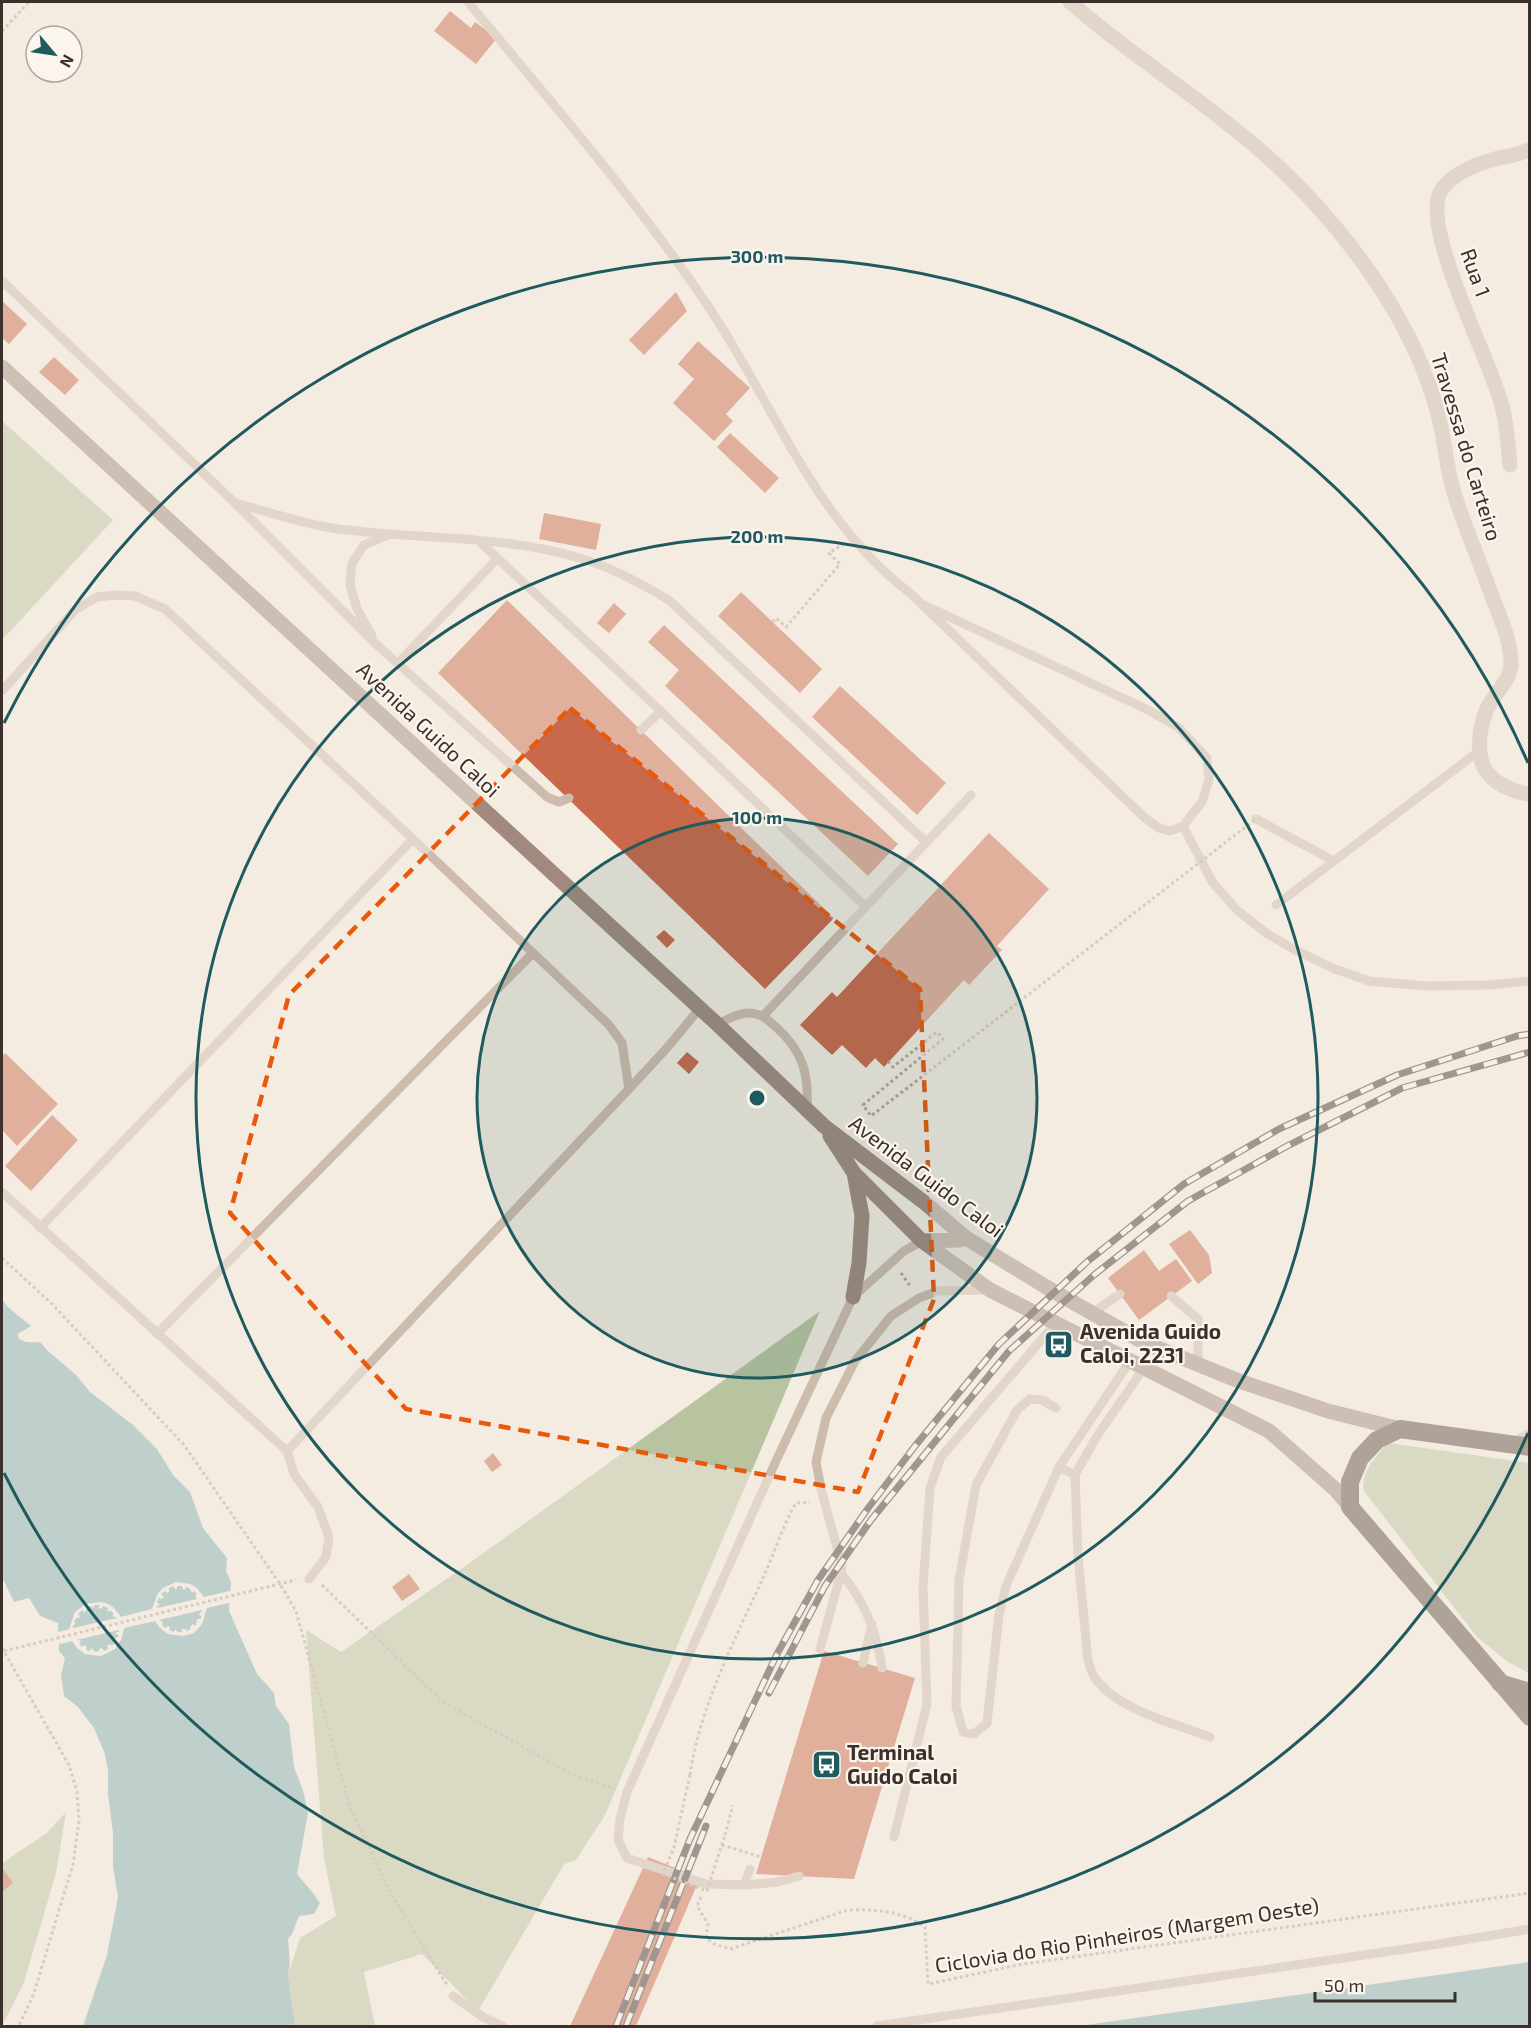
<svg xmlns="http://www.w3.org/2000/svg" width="1531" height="2028" viewBox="0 0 1531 2028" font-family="'Exo 2',sans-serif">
	<rect width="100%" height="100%" fill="#f4ebe1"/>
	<path fill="#b8c4a0" d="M 2,421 L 113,520 L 2,640 Z
		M 820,1311 L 605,1815 L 576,1860 L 564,1864 L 478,2011 L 422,1954 L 364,1972 L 375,2026 L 295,2026 L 288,1975 L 300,1938 L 336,1916 L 324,1858 L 306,1630 L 341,1652 L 471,1562 Z
		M 1388,1443 L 1529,1463 L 1529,1673 L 1508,1662 L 1477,1637 L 1364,1491 C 1360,1473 1376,1456 1388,1443 Z
		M 66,1812 L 56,1873 L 24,1982 L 2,2026 L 2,1863 L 47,1833 Z"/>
	<path fill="#7fb0b2" d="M 2,1300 L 9,1308 L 31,1326 L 18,1334 L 18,1337 C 23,1344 32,1342 40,1342 L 48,1351 L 76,1375 L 90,1392 L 133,1425 L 157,1449 L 173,1475 L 190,1492 L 203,1528 L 227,1558 L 226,1571 L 231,1582 L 229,1611 L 257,1674 L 274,1693 L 276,1706 L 289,1724 L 294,1767 L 303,1790 L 308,1813 L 297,1874 L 313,1893 L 320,1903 L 314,1914 L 299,1916 L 292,1934 L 288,1939 L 290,1964 L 288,1975 L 295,2026 L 83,2026 L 107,1955 L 118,1897 L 113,1867 L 113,1833 L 108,1794 L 108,1771 L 105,1754 L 94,1728 L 78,1707 L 64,1696 L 61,1675 L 65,1658 L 59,1651 L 58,1623 L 40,1616 L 29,1598 L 14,1602 L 2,1577 Z
		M 1529,1962 L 1529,2026 L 1079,2026 Z"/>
	<path fill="#f4ebe1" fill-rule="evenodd" d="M 176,1582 L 190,1584 L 196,1587 L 204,1597 L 234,1590 L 233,1602 L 207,1608 L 202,1624 L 194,1633 L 184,1636 L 168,1634 L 160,1628 L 155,1621 L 124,1628 L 122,1638 L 115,1649 L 101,1656 L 85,1654 L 77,1648 L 72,1641 L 56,1645 L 55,1633 L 69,1629 L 75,1612 L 86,1604 L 100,1602 L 106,1603 L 113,1607 L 121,1617 L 152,1609 L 158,1593 L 163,1588 ZM 173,1586 L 175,1589 L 177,1589 L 177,1586 L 182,1586 L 183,1589 L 185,1590 L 186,1587 L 189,1588 L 192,1593 L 194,1591 L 197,1594 L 195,1596 L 197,1599 L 157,1608 L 157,1606 L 160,1605 L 157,1602 L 159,1598 L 162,1599 L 164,1597 L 161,1594 L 165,1591 L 167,1593 L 169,1592 L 169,1588 ZM 94,1605 L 99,1605 L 99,1608 L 102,1609 L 103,1606 L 108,1608 L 107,1611 L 111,1611 L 114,1614 L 112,1616 L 117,1618 L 73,1628 L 73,1625 L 76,1624 L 74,1622 L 76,1618 L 79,1618 L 80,1616 L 78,1614 L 82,1610 L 84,1612 L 86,1611 L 86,1608 L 90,1606 L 94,1608 ZM 202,1610 L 202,1612 L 200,1612 L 199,1615 L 202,1616 L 200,1619 L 197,1619 L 196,1625 L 195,1626 L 193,1624 L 190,1627 L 191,1629 L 187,1631 L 185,1629 L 182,1629 L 182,1632 L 178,1632 L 175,1629 L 174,1632 L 169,1630 L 170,1627 L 168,1626 L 165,1628 L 162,1625 L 163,1622 L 159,1620 ZM 119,1630 L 119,1632 L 116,1632 L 116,1634 L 119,1635 L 117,1638 L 114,1638 L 113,1640 L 115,1642 L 112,1646 L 110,1644 L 107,1646 L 108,1649 L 104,1651 L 102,1648 L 99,1649 L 99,1651 L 95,1652 L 91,1648 L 90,1651 L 86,1650 L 87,1647 L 84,1645 L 82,1647 L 79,1644 L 81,1642 L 79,1640 L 76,1640 Z"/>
	<path fill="#c8694b" d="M 450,11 L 471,28 L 475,22 L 497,38 L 476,64 L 434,31 Z
		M 676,292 L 687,311 L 644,355 L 629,340 Z
		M 2,301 L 27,324 L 9,344 L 2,338 Z
		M 698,341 L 750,388 L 726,414 L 733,421 L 714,441 L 673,403 L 694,379 L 678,364 Z
		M 54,357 L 79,380 L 65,395 L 39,372 Z
		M 730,433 L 779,478 L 765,493 L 717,447 Z
		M 544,513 L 601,524 L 596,550 L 539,539 Z
		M 741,592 L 822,669 L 800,693 L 718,616 Z
		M 507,600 L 834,918 L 765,989 L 438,673 Z
		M 614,603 L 626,614 L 609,633 L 597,623 Z
		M 664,625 L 898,844 L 868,876 L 665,686 L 679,670 L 648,642 Z
		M 840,686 L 946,783 L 917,815 L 812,717 Z
		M 989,833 L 1049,889 L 997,946 L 1002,950 L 969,985 L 964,980 L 884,1067 L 875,1058 L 866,1068 L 842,1045 L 832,1055 L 800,1025 L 832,992 L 837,997 Z
		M 664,930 L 675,940 L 667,948 L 656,937 Z
		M 687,1052 L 699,1062 L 689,1074 L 677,1063 Z
		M 5,1053 L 58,1104 L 17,1146 L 2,1130 L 2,1057 Z
		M 52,1115 L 78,1140 L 31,1191 L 5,1166 Z
		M 1190,1230 L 1209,1255 L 1212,1273 L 1198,1284 L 1169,1244 Z
		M 1144,1250 L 1159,1271 L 1176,1259 L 1192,1281 L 1139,1320 L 1108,1278 Z
		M 493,1453 L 502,1465 L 492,1472 L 484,1461 Z
		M 409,1574 L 420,1589 L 402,1601 L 392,1587 Z
		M 824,1651 L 915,1678 L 854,1879 L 756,1874 Z
		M 648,1857 L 700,1878 L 636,2026 L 570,2026 Z
		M 2,1868 L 13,1883 L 2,1892 Z"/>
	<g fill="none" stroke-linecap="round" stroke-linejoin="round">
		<path stroke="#b9a596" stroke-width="3" stroke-dasharray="3 3" stroke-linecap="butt" d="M 2,31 L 29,2
			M 773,622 L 776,618 L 786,627 L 840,564 L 829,553 L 843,544
			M 2,1258 L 52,1304 L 184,1445 L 280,1584 L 296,1611 L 350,1807 L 390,1892 L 447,1985
			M 901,1273 L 911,1287
			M 322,1585 L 444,1703 L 574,1775 L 613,1788
			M 2,1648 L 69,1765 L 77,1792 L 79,1821 L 73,1864 L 34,1993 L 19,2026
			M 4,1651 L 296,1580
			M 690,1775 C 699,1709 735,1639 763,1578 C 774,1554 782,1527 796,1503 L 810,1502
			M 725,1835 L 733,1805
			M 701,1897 L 697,1906 L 708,1924 L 706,1938 L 714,1944 L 730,1949 L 848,1910 C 876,1909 902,1911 925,1927 L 928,1984 L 1023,1964 L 1530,1893"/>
		<path stroke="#cdbbac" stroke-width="9" d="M 468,2 C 551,102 637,200 710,309 C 774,405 815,521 910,593 L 1146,819 L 1159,828 L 1170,831 L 1183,826 L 1202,802 L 1209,780 L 1207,758 L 1178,727 L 1146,709 L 922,604
			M 2,281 L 235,503 L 377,645 L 547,797 L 559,802 L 569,798
			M 235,503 C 267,511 300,523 332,528 C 413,540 497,534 576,557 C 609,566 641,583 670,601 L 926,842
			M 479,541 L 631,683 L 865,906
			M 372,636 L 357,609 L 350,585 L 352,563 L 364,545 L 387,535
			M 398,663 L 497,559
			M 2,691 L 75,610 L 97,597 L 116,595 L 135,596 L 165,609 L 413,839 L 609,1025 L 622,1043 L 629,1089
			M 641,730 L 661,711
			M 1256,819 L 1334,861
			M 1183,826 L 1213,883 L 1237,910 L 1266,933 L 1295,950 L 1335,969 L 1369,981 L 1426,986 L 1488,985 L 1530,981
			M 1276,905 L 1479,751
			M 763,1016 L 971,795
			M 717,1024 C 726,1020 738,1013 748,1013 C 761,1013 767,1019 776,1027 C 804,1052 809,1075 807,1111
			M 2,1192 L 287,1451
			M 40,1228 L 413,839
			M 1171,1296 L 1198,1319 L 1198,1365
			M 1092,1313 L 1120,1294
			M 157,1334 L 533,953
			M 1056,1408 L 1042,1400 L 1030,1399 L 1017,1410 L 976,1485 L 959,1580 L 956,1706 L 963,1732 L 974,1734 L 987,1723 L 999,1615 L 1006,1586 L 1059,1467 L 1130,1361
			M 1513,1442 L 1530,1433
			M 1059,1467 L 1075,1475 L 1078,1556 L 1088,1661 C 1090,1667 1092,1673 1095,1678 C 1119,1711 1174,1723 1210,1737
			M 1075,1475 L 1097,1436 L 1144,1368
			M 309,1579 L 326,1557 L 329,1537 L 318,1507 L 294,1474 L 287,1451 L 629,1089 L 666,1049 L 700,1008
			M 820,1649 L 841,1573
			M 863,1663 L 872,1624
			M 882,1668 C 877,1632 865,1602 841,1573 L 842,1566 L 821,1489 L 816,1462 L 826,1418 L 855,1361 L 891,1316 L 919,1298 L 938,1291 L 988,1290
			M 894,1837 L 927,1704 L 923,1587 L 930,1488 L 941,1457 L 1055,1324
			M 799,1876 L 778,1882 L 744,1885 L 706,1884 L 627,1858 L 618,1840 L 620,1819 L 627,1792 L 776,1461 L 853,1297 L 904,1251 L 922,1241
			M 744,1885 L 750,1869
			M 453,1996 L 483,2017 L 503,2026
			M 877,2026 L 1426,1946 L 1530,1929"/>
		<path stroke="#cdbbac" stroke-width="15" d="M 1070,2 C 1131,56 1201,98 1262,152 C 1339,220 1417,320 1440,423 C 1446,447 1447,473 1455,496 C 1466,531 1481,564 1493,599 C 1501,619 1510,639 1511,661 C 1513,679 1494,693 1487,709 C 1480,725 1476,750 1484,767 C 1491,783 1513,792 1530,794
			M 1510,465 C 1508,446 1507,425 1502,406 C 1492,363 1419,226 1441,191 C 1451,174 1477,164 1495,159 C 1507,156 1519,155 1530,149"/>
		<path stroke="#a18a7d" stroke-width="15" d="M 2,367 L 717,1024 L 824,1126 L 925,1203 L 966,1238 L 1053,1291 L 1145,1343 L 1239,1381 L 1328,1411 L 1400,1429
			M 830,1136 L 854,1173 L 922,1241 L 990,1290 L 1269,1431 L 1335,1489 L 1350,1507
			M 922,1241 L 960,1240 L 966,1238
			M 853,1297 L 859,1263 L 862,1216 L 854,1173"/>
		<path stroke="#5c4a42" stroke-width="18" d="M 1530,1447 L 1400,1429 L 1377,1440 L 1360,1458 L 1350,1482 L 1350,1507 L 1530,1717
			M 1500,1683 L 1530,1692"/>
		<defs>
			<path id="rail" d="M 769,1693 L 825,1586 L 871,1520 L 1009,1351 L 1094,1275 L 1188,1201 L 1289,1145 L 1402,1088 L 1530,1052
				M 616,2026 L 690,1839 L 777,1654 L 818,1580 L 866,1511 L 915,1446 L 999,1344 L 1088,1261 L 1184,1184 L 1279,1129 L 1397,1075 L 1517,1036 L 1530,1034
				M 626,2026 L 706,1826"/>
		</defs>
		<use href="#rail" stroke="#3b302b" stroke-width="7"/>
		<use href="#rail" stroke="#fbf5ee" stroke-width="4.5" stroke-dasharray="14" stroke-linecap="butt"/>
		<path stroke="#b9a596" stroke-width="3" stroke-dasharray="3 3" stroke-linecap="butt" d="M 888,1061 L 893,1067 L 937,1032 L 943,1039 L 863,1105 L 871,1116 L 1256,819
			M 690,1775 L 674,1847 L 663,1874 L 707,1891 L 725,1835
			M 722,1845 L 761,1857"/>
	</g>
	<path d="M0 0H1531V2028H0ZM 570,708 L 920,989 L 934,1299 L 858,1492 L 406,1409 L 230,1213 L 289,995 Z" fill="#f4ebe1" fill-opacity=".55" fill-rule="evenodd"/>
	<path fill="none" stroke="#e8590c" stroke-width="4.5" stroke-dasharray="12 8" stroke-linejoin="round" d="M 570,708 L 920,989 L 934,1299 L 858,1492 L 406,1409 L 230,1213 L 289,995 Z"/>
	<circle cx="757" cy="1098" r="280" fill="#1f5a5e" fill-opacity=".12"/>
	<g fill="none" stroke="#1f5a5e" stroke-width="3">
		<circle cx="757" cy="1098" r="280"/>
		<circle cx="757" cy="1098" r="561"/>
		<path d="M1528 1433A841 841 0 0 1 4 1473M4 723A841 841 0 0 1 1528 763"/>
	</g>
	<defs>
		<symbol id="bus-square" viewBox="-11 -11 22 22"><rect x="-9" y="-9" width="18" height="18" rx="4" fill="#1f5a5e" stroke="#fbf5ee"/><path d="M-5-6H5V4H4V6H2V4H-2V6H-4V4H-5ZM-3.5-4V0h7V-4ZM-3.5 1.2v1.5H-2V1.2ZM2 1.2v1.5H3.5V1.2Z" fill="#fff"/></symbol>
	</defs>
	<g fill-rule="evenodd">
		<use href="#bus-square" x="1042" y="1328" width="33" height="33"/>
		<use href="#bus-square" x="810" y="1748" width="33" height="33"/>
	</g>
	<g text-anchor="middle" stroke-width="4.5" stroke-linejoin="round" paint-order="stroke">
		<g font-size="21" fill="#3b302b" stroke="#fbf5ee">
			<text transform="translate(1475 273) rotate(70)" y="7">Rua 1</text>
			<text transform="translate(1466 447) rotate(73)" y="7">Travessa do Carteiro</text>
			<text transform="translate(428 730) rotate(43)" y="7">Avenida Guido Caloi</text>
			<text transform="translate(926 1177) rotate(37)" y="7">Avenida Guido Caloi</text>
			<text transform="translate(1127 1936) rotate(-9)" y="7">Ciclovia do Rio Pinheiros (Margem Oeste)</text>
		</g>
		<g font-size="21" font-weight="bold" fill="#3b302b" stroke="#fbf5ee" text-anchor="start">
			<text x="1080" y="1339">Avenida Guido<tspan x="1080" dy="24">Caloi, 2231</tspan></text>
			<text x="847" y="1760">Terminal<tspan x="847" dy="24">Guido Caloi</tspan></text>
		</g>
	</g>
	<circle cx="757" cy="1098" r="9" fill="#1f5a5e" stroke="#fbf5ee" stroke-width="3"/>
	<g font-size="18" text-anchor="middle" font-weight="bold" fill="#1f5a5e" stroke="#fbf5ee" stroke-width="4.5" stroke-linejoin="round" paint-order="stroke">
		<text x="757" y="263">300 m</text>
		<text x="757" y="543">200 m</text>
		<text x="757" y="824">100 m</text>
	</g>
	<rect width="1531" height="2028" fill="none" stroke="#3b302b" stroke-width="6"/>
	<g transform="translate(54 54) rotate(119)"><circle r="28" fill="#fbf5ee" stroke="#aea6a0" stroke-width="1.5"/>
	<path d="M0-4.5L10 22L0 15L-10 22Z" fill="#1f5a5e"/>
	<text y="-9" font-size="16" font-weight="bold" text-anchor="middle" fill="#3b302b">N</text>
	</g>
	<path d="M1315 1992v9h140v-9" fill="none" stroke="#3b302b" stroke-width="3"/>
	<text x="1324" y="1992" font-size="18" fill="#3b302b" stroke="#fbf5ee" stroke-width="4.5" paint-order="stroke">50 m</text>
</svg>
